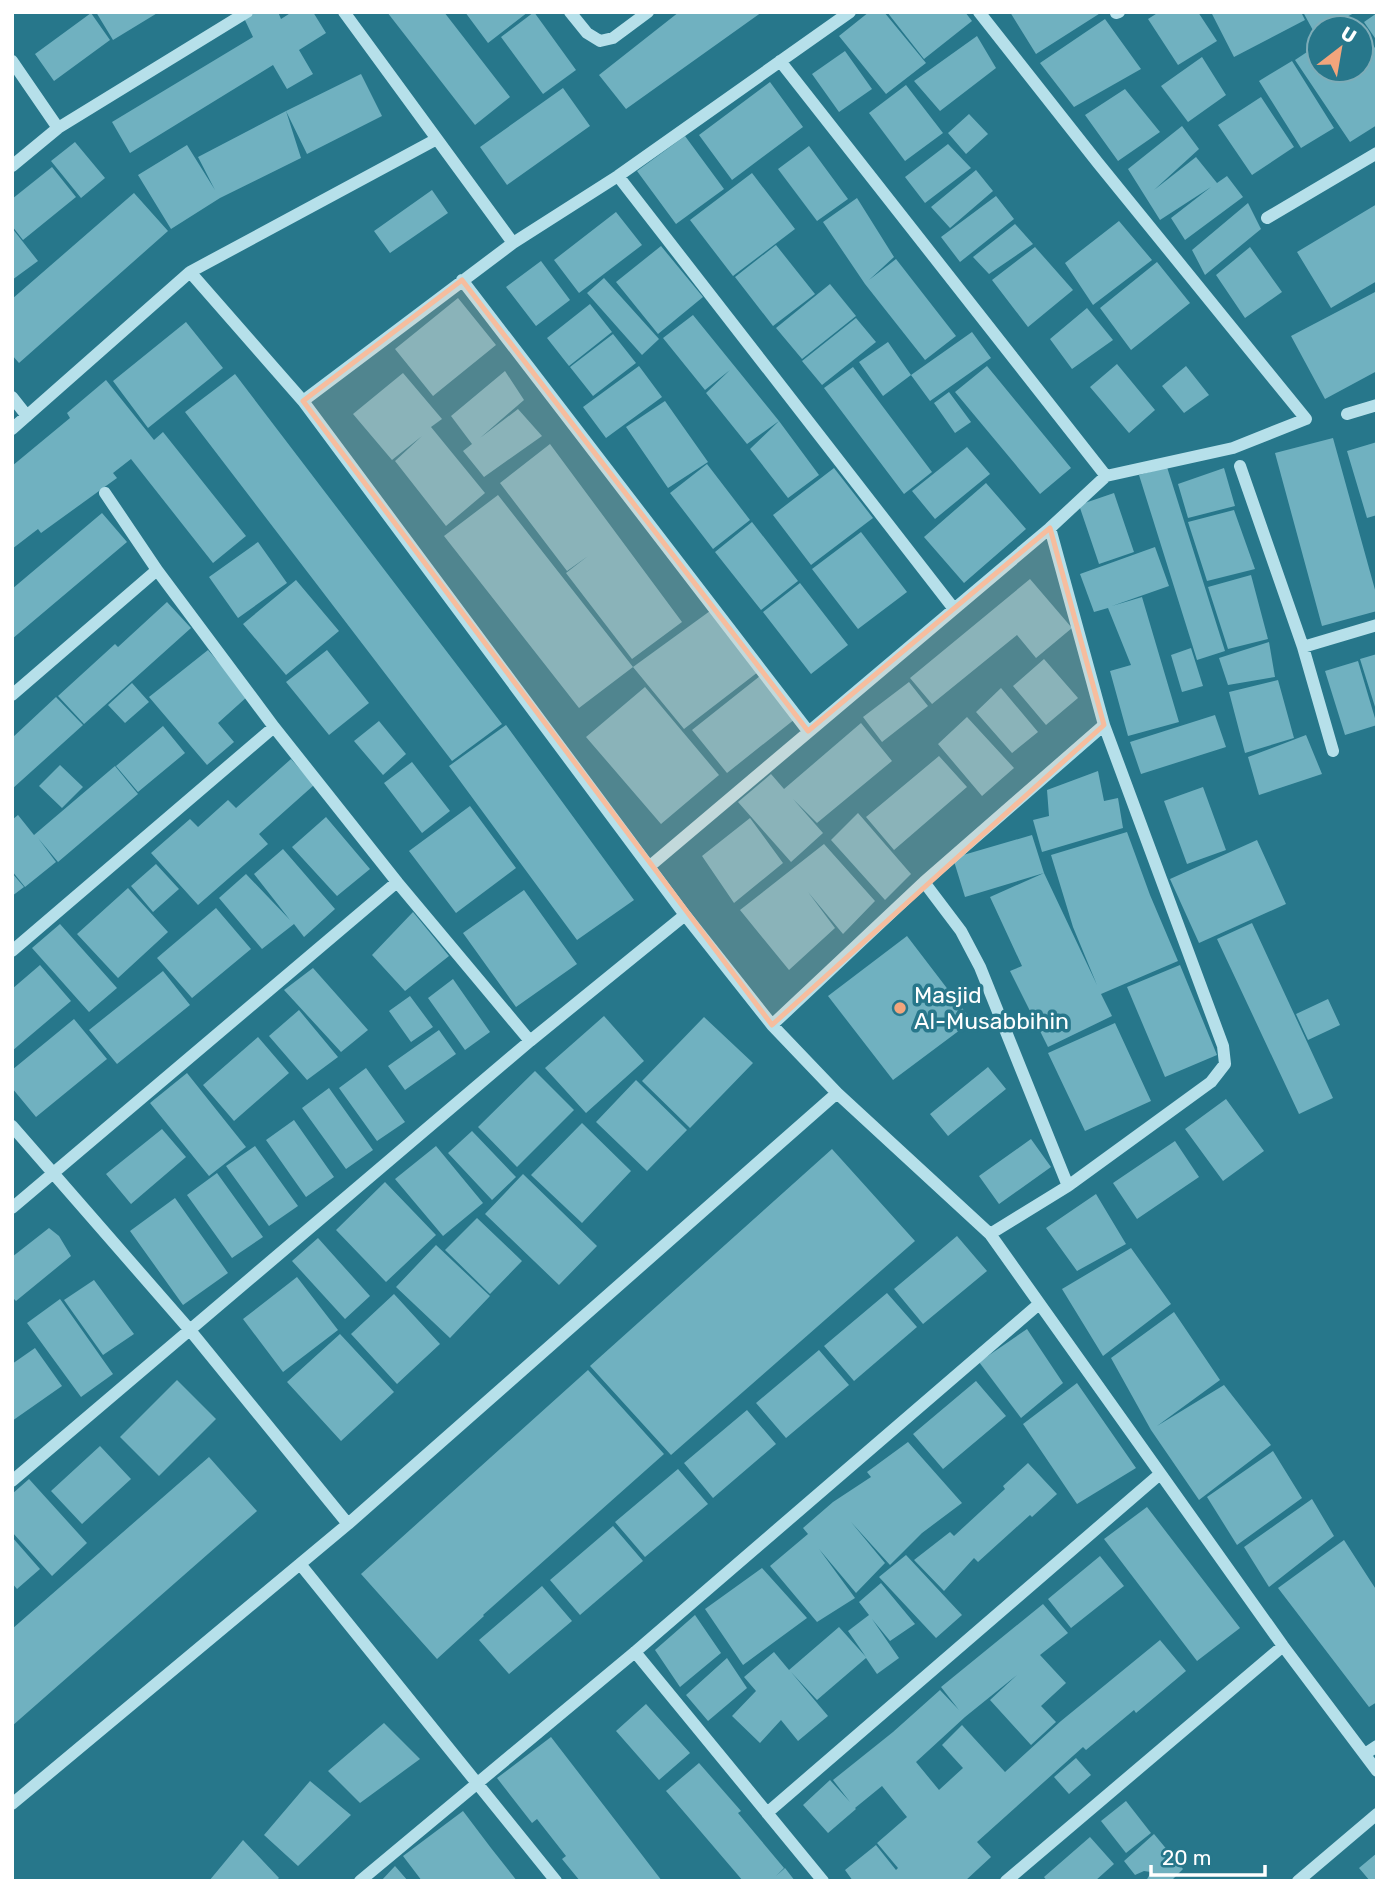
<svg xmlns="http://www.w3.org/2000/svg" width="1389" height="1893" viewBox="0 0 1389 1893" font-family="Rubik,sans-serif">
	<rect width="100%" height="100%" fill="#27778b"/>
	<path fill="#70b1c0" d="M 96,12 L 159,12 L 113,40 Z
		M 250,12 L 278,12 L 281,19 L 292,12 L 313,12 L 326,33 L 299,50 L 313,74 L 287,89 L 273,65 L 130,153 L 112,122 L 253,37 L 243,16 Z
		M 387,12 L 444,12 L 510,97 L 475,125 Z
		M 465,12 L 528,12 L 488,43 Z
		M 534,12 L 576,70 L 543,94 L 501,37 Z
		M 679,12 L 762,12 L 626,109 L 599,75 Z
		M 869,12 L 884,12 L 926,63 L 886,94 L 839,36 Z
		M 887,12 L 965,12 L 972,21 L 924,59 Z
		M 1010,12 L 1102,12 L 1036,54 Z
		M 1159,12 L 1198,12 L 1217,41 L 1178,65 L 1148,19 Z
		M 1211,12 L 1301,12 L 1305,20 L 1234,57 Z
		M 1303,12 L 1356,12 L 1326,28 L 1319,28 L 1319,32 L 1315,34 Z
		M 91,13 L 110,40 L 54,81 L 35,54 Z
		M 1377,13 L 1377,41 L 1364,22 Z
		M 1105,19 L 1141,69 L 1074,107 L 1040,63 Z
		M 1356,20 L 1377,51 L 1377,125 L 1350,142 L 1295,60 L 1319,44 L 1319,70 L 1361,70 L 1361,28 L 1343,28 Z
		M 977,36 L 996,68 L 940,111 L 914,81 Z
		M 845,51 L 872,89 L 839,112 L 812,74 Z
		M 1202,57 L 1226,95 L 1188,122 L 1161,86 Z
		M 1292,61 L 1334,128 L 1301,148 L 1259,81 Z
		M 361,74 L 382,116 L 307,154 L 286,111 Z
		M 770,82 L 803,127 L 732,180 L 699,135 Z
		M 906,85 L 943,133 L 905,161 L 869,113 Z
		M 563,88 L 590,126 L 507,185 L 480,147 Z
		M 1125,89 L 1160,132 L 1118,161 L 1085,115 Z
		M 1261,97 L 1294,147 L 1252,175 L 1218,125 Z
		M 286,111 L 301,158 L 220,198 L 171,229 L 138,175 L 187,145 L 215,190 L 198,157 Z
		M 969,114 L 988,134 L 966,154 L 948,133 Z
		M 1182,126 L 1199,149 L 1154,190 L 1196,157 L 1217,183 L 1227,176 L 1243,197 L 1185,240 L 1171,218 L 1211,187 L 1160,220 L 1128,169 Z
		M 685,136 L 724,189 L 676,224 L 637,171 Z
		M 75,142 L 105,178 L 81,198 L 51,161 Z
		M 948,144 L 971,168 L 925,203 L 905,177 Z
		M 809,146 L 848,199 L 817,221 L 778,169 Z
		M 52,167 L 76,197 L 23,240 L 12,226 L 12,199 Z
		M 976,170 L 993,191 L 950,228 L 931,207 Z
		M 752,173 L 795,229 L 733,276 L 690,220 Z
		M 432,190 L 448,213 L 390,253 L 374,231 Z
		M 134,193 L 168,231 L 19,363 L 12,355 L 12,299 Z
		M 996,196 L 1014,219 L 960,262 L 941,237 Z
		M 857,198 L 894,257 L 869,280 L 896,259 L 956,336 L 925,360 L 865,284 L 823,222 Z
		M 1248,203 L 1261,229 L 1205,275 L 1192,250 Z
		M 1377,204 L 1377,281 L 1331,308 L 1297,252 Z
		M 616,212 L 642,245 L 579,293 L 554,260 Z
		M 1119,221 L 1152,260 L 1093,305 L 1065,263 Z
		M 1015,224 L 1033,244 L 989,274 L 973,257 Z
		M 12,228 L 38,261 L 12,280 Z
		M 776,245 L 815,294 L 773,326 L 735,277 Z
		M 661,246 L 703,297 L 658,334 L 616,282 Z
		M 1035,247 L 1073,290 L 1028,327 L 992,280 Z
		M 1250,247 L 1282,292 L 1245,318 L 1216,275 Z
		M 541,261 L 570,300 L 536,326 L 506,287 Z
		M 1157,262 L 1190,303 L 1131,350 L 1100,308 Z
		M 604,278 L 659,339 L 642,355 L 587,293 Z
		M 830,284 L 856,316 L 802,359 L 776,328 Z
		M 1377,291 L 1377,371 L 1325,399 L 1291,336 Z
		M 458,298 L 496,345 L 433,396 L 395,349 Z
		M 590,304 L 612,332 L 569,366 L 547,338 Z
		M 1087,308 L 1113,340 L 1072,369 L 1050,339 Z
		M 693,315 L 779,421 L 819,475 L 788,498 L 750,449 L 779,421 L 747,444 L 706,393 L 730,370 L 705,390 L 663,338 Z
		M 856,318 L 876,342 L 822,385 L 802,361 Z
		M 186,322 L 223,368 L 148,428 L 113,381 Z
		M 972,332 L 991,358 L 930,401 L 911,375 Z
		M 613,334 L 636,363 L 593,396 L 570,367 Z
		M 888,342 L 911,375 L 883,396 L 859,362 Z
		M 1117,364 L 1155,410 L 1129,433 L 1090,387 Z
		M 639,366 L 662,397 L 606,438 L 583,407 Z
		M 987,366 L 1071,468 L 1040,494 L 955,392 Z
		M 1186,366 L 1209,395 L 1184,413 L 1162,386 Z
		M 853,367 L 932,472 L 904,494 L 824,388 Z
		M 505,371 L 524,400 L 480,438 L 518,409 L 542,436 L 484,477 L 463,451 L 472,444 L 451,416 Z
		M 403,373 L 442,419 L 431,427 L 485,493 L 446,526 L 395,461 L 422,436 L 392,460 L 353,414 Z
		M 235,374 L 502,724 L 452,761 L 185,412 Z
		M 106,380 L 154,440 L 163,432 L 246,536 L 213,563 L 131,459 L 113,473 L 117,478 L 41,533 L 38,529 L 12,549 L 12,466 L 70,418 L 67,413 Z
		M 949,392 L 971,422 L 955,433 L 934,403 Z
		M 665,401 L 708,462 L 668,488 L 626,427 Z
		M 1333,438 L 1377,597 L 1377,611 L 1322,626 L 1275,453 Z
		M 1377,442 L 1377,515 L 1367,518 L 1347,451 Z
		M 550,444 L 682,622 L 632,659 L 566,573 L 588,556 L 567,571 L 500,483 Z
		M 967,447 L 990,474 L 935,519 L 912,491 Z
		M 707,464 L 750,520 L 713,549 L 670,493 Z
		M 1167,467 L 1225,651 L 1197,660 L 1139,475 Z
		M 834,468 L 873,518 L 811,565 L 773,515 Z
		M 1224,468 L 1235,506 L 1188,518 L 1178,484 Z
		M 986,483 L 1026,529 L 964,583 L 924,537 Z
		M 1114,493 L 1134,552 L 1099,564 L 1079,505 Z
		M 498,495 L 633,667 L 579,708 L 444,536 Z
		M 1234,510 L 1255,569 L 1207,581 L 1188,522 Z
		M 102,513 L 127,542 L 12,639 L 12,589 Z
		M 752,522 L 798,581 L 761,610 L 715,552 Z
		M 861,532 L 907,592 L 858,629 L 812,569 Z
		M 258,542 L 287,583 L 238,618 L 209,577 Z
		M 1155,547 L 1169,586 L 1112,606 L 1142,597 L 1179,722 L 1128,736 L 1110,671 L 1131,665 L 1108,608 L 1094,612 L 1080,574 Z
		M 1251,575 L 1268,639 L 1228,649 L 1208,587 Z
		M 1030,579 L 1072,628 L 1036,658 L 1017,635 L 932,704 L 910,678 Z
		M 296,580 L 339,631 L 286,675 L 243,624 Z
		M 800,583 L 848,645 L 811,674 L 763,612 Z
		M 167,602 L 191,628 L 84,724 L 58,696 L 115,644 L 118,647 Z
		M 710,611 L 758,672 L 684,729 L 633,667 Z
		M 1269,642 L 1275,677 L 1228,685 L 1219,658 Z
		M 1191,648 L 1203,686 L 1182,692 L 1171,655 Z
		M 208,650 L 248,696 L 218,723 L 234,742 L 207,765 L 149,697 Z
		M 327,650 L 369,703 L 329,735 L 286,682 Z
		M 1377,654 L 1377,710 L 1376,710 L 1360,659 Z
		M 1044,659 L 1078,698 L 1046,725 L 1013,686 Z
		M 1358,661 L 1377,725 L 1345,735 L 1325,671 Z
		M 760,676 L 795,719 L 727,773 L 692,730 Z
		M 1278,680 L 1294,738 L 1245,753 L 1229,692 Z
		M 909,682 L 928,706 L 882,742 L 863,717 Z
		M 132,683 L 149,702 L 125,723 L 108,705 Z
		M 645,687 L 719,775 L 661,824 L 586,737 Z
		M 1001,688 L 1038,732 L 1012,753 L 976,712 Z
		M 56,697 L 83,725 L 12,789 L 12,738 Z
		M 1215,715 L 1226,747 L 1141,774 L 1130,742 Z
		M 967,717 L 1014,768 L 982,796 L 938,744 Z
		M 379,721 L 406,754 L 383,775 L 354,741 Z
		M 861,723 L 892,761 L 817,823 L 793,799 L 823,833 L 791,862 L 738,802 L 771,774 L 784,789 Z
		M 506,725 L 634,900 L 577,940 L 449,766 Z
		M 163,726 L 185,753 L 138,792 L 116,766 Z
		M 1306,735 L 1322,774 L 1259,795 L 1248,757 Z
		M 939,756 L 967,787 L 894,850 L 866,817 Z
		M 291,759 L 314,785 L 259,834 L 268,844 L 198,905 L 151,853 L 190,819 L 198,827 L 228,800 L 236,808 Z
		M 412,762 L 450,811 L 422,833 L 384,783 Z
		M 60,765 L 83,787 L 62,808 L 39,786 Z
		M 115,766 L 138,794 L 58,862 L 38,838 L 56,862 L 25,887 L 12,871 L 12,820 L 18,815 L 34,835 Z
		M 1098,771 L 1104,801 L 1118,798 L 1123,828 L 1042,852 L 1033,820 L 1049,816 L 1047,790 Z
		M 1203,787 L 1226,850 L 1187,864 L 1164,801 Z
		M 470,806 L 516,868 L 456,913 L 409,851 Z
		M 858,813 L 911,874 L 885,900 L 831,840 Z
		M 326,817 L 370,869 L 337,896 L 292,847 Z
		M 750,818 L 783,863 L 734,903 L 702,856 Z
		M 1127,832 L 1150,895 L 1178,961 L 1101,994 L 1112,1016 L 1048,1047 L 1010,971 L 1022,966 L 990,897 L 1044,873 L 1097,985 L 1073,927 L 1051,855 Z
		M 1032,835 L 1044,873 L 965,897 L 953,858 Z
		M 1257,840 L 1286,904 L 1199,943 L 1170,879 Z
		M 824,844 L 875,901 L 843,934 L 808,892 L 835,928 L 789,970 L 740,910 Z
		M 283,849 L 335,909 L 304,937 L 294,924 L 262,949 L 219,898 L 246,874 L 290,920 L 254,874 Z
		M 156,864 L 179,889 L 153,912 L 131,886 Z
		M 12,873 L 24,887 L 12,896 Z
		M 128,888 L 168,932 L 118,978 L 77,934 Z
		M 524,890 L 577,964 L 516,1007 L 463,933 Z
		M 216,908 L 251,949 L 192,998 L 157,958 Z
		M 413,912 L 449,956 L 405,991 L 372,955 Z
		M 1252,923 L 1333,1098 L 1299,1114 L 1217,939 Z
		M 60,924 L 117,988 L 89,1012 L 32,948 Z
		M 907,936 L 972,1021 L 893,1080 L 828,996 Z
		M 40,965 L 71,1001 L 12,1051 L 12,989 Z
		M 1180,965 L 1217,1055 L 1165,1077 L 1127,987 Z
		M 313,968 L 368,1030 L 341,1052 L 284,990 Z
		M 163,971 L 190,1005 L 117,1064 L 89,1030 Z
		M 453,979 L 490,1032 L 465,1050 L 428,998 Z
		M 410,996 L 433,1027 L 411,1042 L 389,1011 Z
		M 1328,999 L 1340,1025 L 1308,1040 L 1296,1014 Z
		M 299,1010 L 338,1057 L 307,1080 L 269,1036 Z
		M 604,1016 L 644,1061 L 586,1113 L 545,1068 Z
		M 704,1017 L 753,1063 L 690,1128 L 642,1081 Z
		M 74,1019 L 107,1059 L 36,1117 L 12,1088 L 12,1070 Z
		M 1115,1023 L 1151,1101 L 1085,1131 L 1048,1053 Z
		M 439,1030 L 456,1054 L 405,1090 L 388,1066 Z
		M 258,1037 L 289,1073 L 234,1121 L 203,1085 Z
		M 988,1067 L 1006,1089 L 948,1136 L 930,1114 Z
		M 366,1068 L 405,1122 L 377,1141 L 339,1088 Z
		M 535,1071 L 574,1110 L 517,1167 L 478,1127 Z
		M 187,1073 L 246,1147 L 209,1176 L 150,1103 Z
		M 636,1080 L 687,1130 L 647,1171 L 596,1122 Z
		M 329,1088 L 373,1150 L 346,1169 L 302,1108 Z
		M 1226,1099 L 1264,1151 L 1223,1181 L 1185,1129 Z
		M 294,1120 L 334,1177 L 306,1197 L 266,1140 Z
		M 582,1123 L 631,1171 L 582,1223 L 531,1175 Z
		M 162,1129 L 186,1157 L 131,1204 L 106,1174 Z
		M 472,1131 L 516,1177 L 492,1200 L 448,1153 Z
		M 1031,1139 L 1051,1167 L 999,1204 L 979,1176 Z
		M 1175,1141 L 1199,1177 L 1137,1219 L 1113,1183 Z
		M 255,1146 L 298,1206 L 269,1226 L 226,1166 Z
		M 436,1146 L 483,1203 L 443,1236 L 395,1179 Z
		M 832,1149 L 915,1241 L 671,1455 L 590,1366 Z
		M 217,1173 L 263,1237 L 232,1258 L 187,1195 Z
		M 523,1174 L 597,1246 L 559,1285 L 485,1214 Z
		M 385,1182 L 436,1235 L 386,1282 L 336,1230 Z
		M 1096,1194 L 1126,1244 L 1077,1271 L 1046,1228 Z
		M 175,1198 L 228,1273 L 183,1305 L 130,1231 Z
		M 477,1218 L 522,1261 L 490,1294 L 445,1250 Z
		M 49,1228 L 59,1236 L 71,1256 L 16,1301 L 12,1297 L 12,1257 Z
		M 957,1236 L 987,1271 L 923,1324 L 894,1289 Z
		M 318,1238 L 370,1296 L 345,1319 L 292,1261 Z
		M 436,1245 L 490,1296 L 450,1338 L 396,1287 Z
		M 1131,1248 L 1171,1304 L 1103,1356 L 1062,1289 Z
		M 297,1277 L 338,1330 L 283,1372 L 243,1319 Z
		M 94,1280 L 134,1334 L 103,1355 L 64,1300 Z
		M 887,1293 L 917,1327 L 854,1381 L 824,1346 Z
		M 394,1294 L 440,1344 L 397,1384 L 351,1334 Z
		M 60,1299 L 113,1374 L 81,1397 L 27,1323 Z
		M 1174,1312 L 1220,1380 L 1157,1426 L 1224,1385 L 1271,1445 L 1199,1500 L 1151,1430 L 1111,1358 Z
		M 1027,1329 L 1063,1383 L 1021,1418 L 979,1362 Z
		M 340,1334 L 394,1392 L 341,1441 L 287,1382 Z
		M 35,1348 L 62,1386 L 12,1421 L 12,1364 Z
		M 819,1350 L 849,1385 L 786,1438 L 756,1403 Z
		M 588,1370 L 664,1454 L 483,1615 L 484,1616 L 437,1659 L 361,1574 Z
		M 177,1380 L 216,1419 L 159,1476 L 120,1437 Z
		M 976,1381 L 1006,1416 L 943,1469 L 913,1434 Z
		M 1077,1383 L 1136,1468 L 1077,1504 L 1023,1424 Z
		M 747,1410 L 776,1444 L 713,1498 L 684,1463 Z
		M 908,1442 L 962,1503 L 922,1533 L 890,1565 L 851,1522 L 885,1563 L 856,1593 L 819,1549 L 855,1598 L 817,1622 L 770,1566 L 808,1534 L 803,1528 L 833,1502 L 871,1477 L 867,1472 Z
		M 100,1446 L 131,1479 L 82,1524 L 51,1491 Z
		M 1273,1451 L 1302,1498 L 1237,1545 L 1207,1497 Z
		M 209,1457 L 257,1511 L 12,1726 L 12,1629 Z
		M 1028,1463 L 1057,1494 L 1032,1517 L 1030,1515 L 978,1562 L 974,1558 L 944,1591 L 914,1560 L 950,1532 L 954,1536 L 1005,1489 L 1003,1486 Z
		M 678,1469 L 708,1504 L 645,1557 L 615,1522 Z
		M 29,1479 L 87,1543 L 52,1576 L 12,1532 L 12,1494 Z
		M 1312,1499 L 1334,1536 L 1269,1587 L 1244,1547 Z
		M 1147,1507 L 1240,1628 L 1197,1661 L 1104,1539 Z
		M 613,1526 L 643,1561 L 580,1615 L 550,1580 Z
		M 12,1537 L 40,1569 L 17,1589 L 12,1583 Z
		M 1344,1540 L 1377,1591 L 1377,1702 L 1369,1707 L 1278,1588 Z
		M 906,1555 L 962,1615 L 936,1638 L 879,1577 Z
		M 1100,1556 L 1124,1586 L 1071,1628 L 1048,1599 Z
		M 762,1568 L 807,1618 L 743,1665 L 705,1609 Z
		M 881,1583 L 915,1624 L 890,1641 L 872,1619 L 899,1658 L 877,1674 L 866,1658 L 817,1700 L 791,1672 L 828,1716 L 798,1741 L 781,1720 L 760,1743 L 732,1716 L 756,1691 L 744,1677 L 774,1652 L 789,1670 L 839,1627 L 866,1657 L 848,1631 L 869,1615 L 859,1602 Z
		M 542,1586 L 572,1621 L 509,1674 L 479,1640 Z
		M 1043,1604 L 1068,1633 L 1040,1655 L 1066,1683 L 1041,1706 L 1056,1722 L 1031,1745 L 990,1700 L 1017,1675 L 965,1717 L 916,1762 L 939,1790 L 963,1768 L 942,1745 L 962,1725 L 1005,1772 L 1061,1721 L 1160,1640 L 1186,1671 L 1136,1713 L 1134,1710 L 1086,1750 L 1083,1747 L 977,1842 L 991,1857 L 965,1881 L 853,1881 L 845,1870 L 876,1845 L 896,1870 L 898,1868 L 877,1843 L 907,1817 L 882,1786 L 855,1808 L 856,1809 L 828,1833 L 803,1805 L 830,1780 L 850,1802 L 833,1780 L 893,1732 L 940,1690 L 959,1710 L 941,1687 Z
		M 695,1615 L 721,1653 L 680,1687 L 655,1650 Z
		M 727,1658 L 747,1688 L 708,1721 L 686,1695 Z
		M 646,1704 L 690,1753 L 659,1780 L 616,1731 Z
		M 384,1723 L 420,1759 L 360,1803 L 328,1771 Z
		M 551,1737 L 639,1851 L 662,1881 L 580,1881 L 562,1859 L 566,1856 L 537,1819 L 532,1823 L 497,1778 Z
		M 1076,1758 L 1091,1775 L 1069,1794 L 1054,1777 Z
		M 699,1763 L 741,1811 L 738,1813 L 784,1868 L 776,1876 L 785,1868 L 795,1881 L 743,1881 L 666,1791 Z
		M 310,1781 L 351,1815 L 298,1866 L 264,1835 Z
		M 1126,1801 L 1151,1833 L 1126,1853 L 1101,1821 Z
		M 463,1811 L 491,1848 L 517,1881 L 422,1881 L 403,1856 Z
		M 1154,1834 L 1183,1869 L 1171,1881 L 1146,1881 L 1151,1872 L 1144,1871 L 1135,1875 L 1124,1861 Z
		M 1090,1837 L 1114,1864 L 1095,1881 L 1047,1881 L 1044,1877 Z
		M 243,1840 L 279,1878 L 276,1881 L 209,1881 Z
		M 1377,1853 L 1377,1881 L 1370,1881 L 1359,1868 Z
		M 395,1866 L 408,1881 L 381,1881 Z"/>
	<g fill="none" stroke-linecap="round" stroke-linejoin="round">
		<path stroke="#b6e0ea" stroke-width="12" d="M 344,12 L 513,243
			M 570,12 L 587,33 L 600,41 L 613,38 L 648,12
			M 979,12 L 1098,163 L 1306,419 L 1233,448 L 1106,476 L 1050,528
			M 1116,13 L 1119,12
			M 12,61 L 58,128
			M 780,61 L 1106,476
			M 12,166 L 58,128 L 247,12
			M 618,176 L 954,609
			M 1267,218 L 1377,153
			M 190,272 L 435,140
			M 462,280 L 808,731
			M 12,397 L 27,416
			M 303,401 L 513,243 L 618,176 L 850,12
			M 1347,414 L 1377,405
			M 12,429 L 190,272 L 303,401 L 685,915 L 772,1025 L 837,1093
			M 1240,466 L 1303,647 L 1333,751
			M 105,493 L 157,570
			M 1303,647 L 1377,625
			M 12,695 L 157,570 L 274,727 L 397,882 L 530,1041 L 685,915
			M 650,866 L 1050,528 L 1104,725 L 1223,1046 L 1225,1064 L 1211,1082 L 1068,1186
			M 924,882 L 1104,725
			M 12,951 L 274,727
			M 772,1025 L 924,882 L 961,931 L 980,967 L 1068,1186 L 990,1234
			M 12,1126 L 189,1329 L 348,1524 L 12,1804
			M 12,1208 L 397,882
			M 12,1481 L 530,1041
			M 348,1524 L 837,1093 L 990,1234 L 1283,1646 L 1377,1771
			M 300,1564 L 556,1881
			M 635,1652 L 823,1881
			M 1365,1754 L 1377,1746
			M 767,1813 L 1160,1474
			M 360,1881 L 635,1652 L 1039,1304
			M 1006,1881 L 1283,1646
			M 1298,1881 L 1377,1814"/>
	</g>
	<path fill="#f6bd9e" fill-opacity="0.2" stroke="#f6bd9e" stroke-width="5" stroke-linejoin="round" d="M 462,280 L 808,731 L 1050,528 L 1104,725 L 772,1025 L 303,401 Z"/>
	<circle fill="#f2a57c" stroke="#27778b" stroke-width="2.5" cx="900" cy="1008" r="7"/>
	<g text-anchor="middle" stroke-width="7" stroke-linejoin="round" paint-order="stroke">
		<g font-size="23" fill="#fff" stroke="#27778b" text-anchor="start">
			<text x="914" y="1003">Masjid<tspan x="914" dy="26">Al-Musabbihin</tspan></text>
		</g>
	</g>
	<rect width="1389" height="1893" fill="none" stroke="#ffffff" stroke-width="28"/>
	<g transform="translate(1340 49) rotate(31)"><circle r="33" fill="#27778b" stroke="#7dadb9" stroke-width="2"/>
	<path d="M0-5L12 26L0 18L-12 26Z" fill="#f2a57c"/>
	<text y="-10" font-size="19" font-weight="bold" text-anchor="middle" fill="#ffffff">U</text>
	</g>
	<path d="M1151 1865v10h114v-10" fill="none" stroke="#ffffff" stroke-width="3.5"/>
	<text x="1162" y="1865" font-size="21" fill="#ffffff" stroke="#27778b" stroke-width="5" paint-order="stroke">20 m</text>
</svg>
